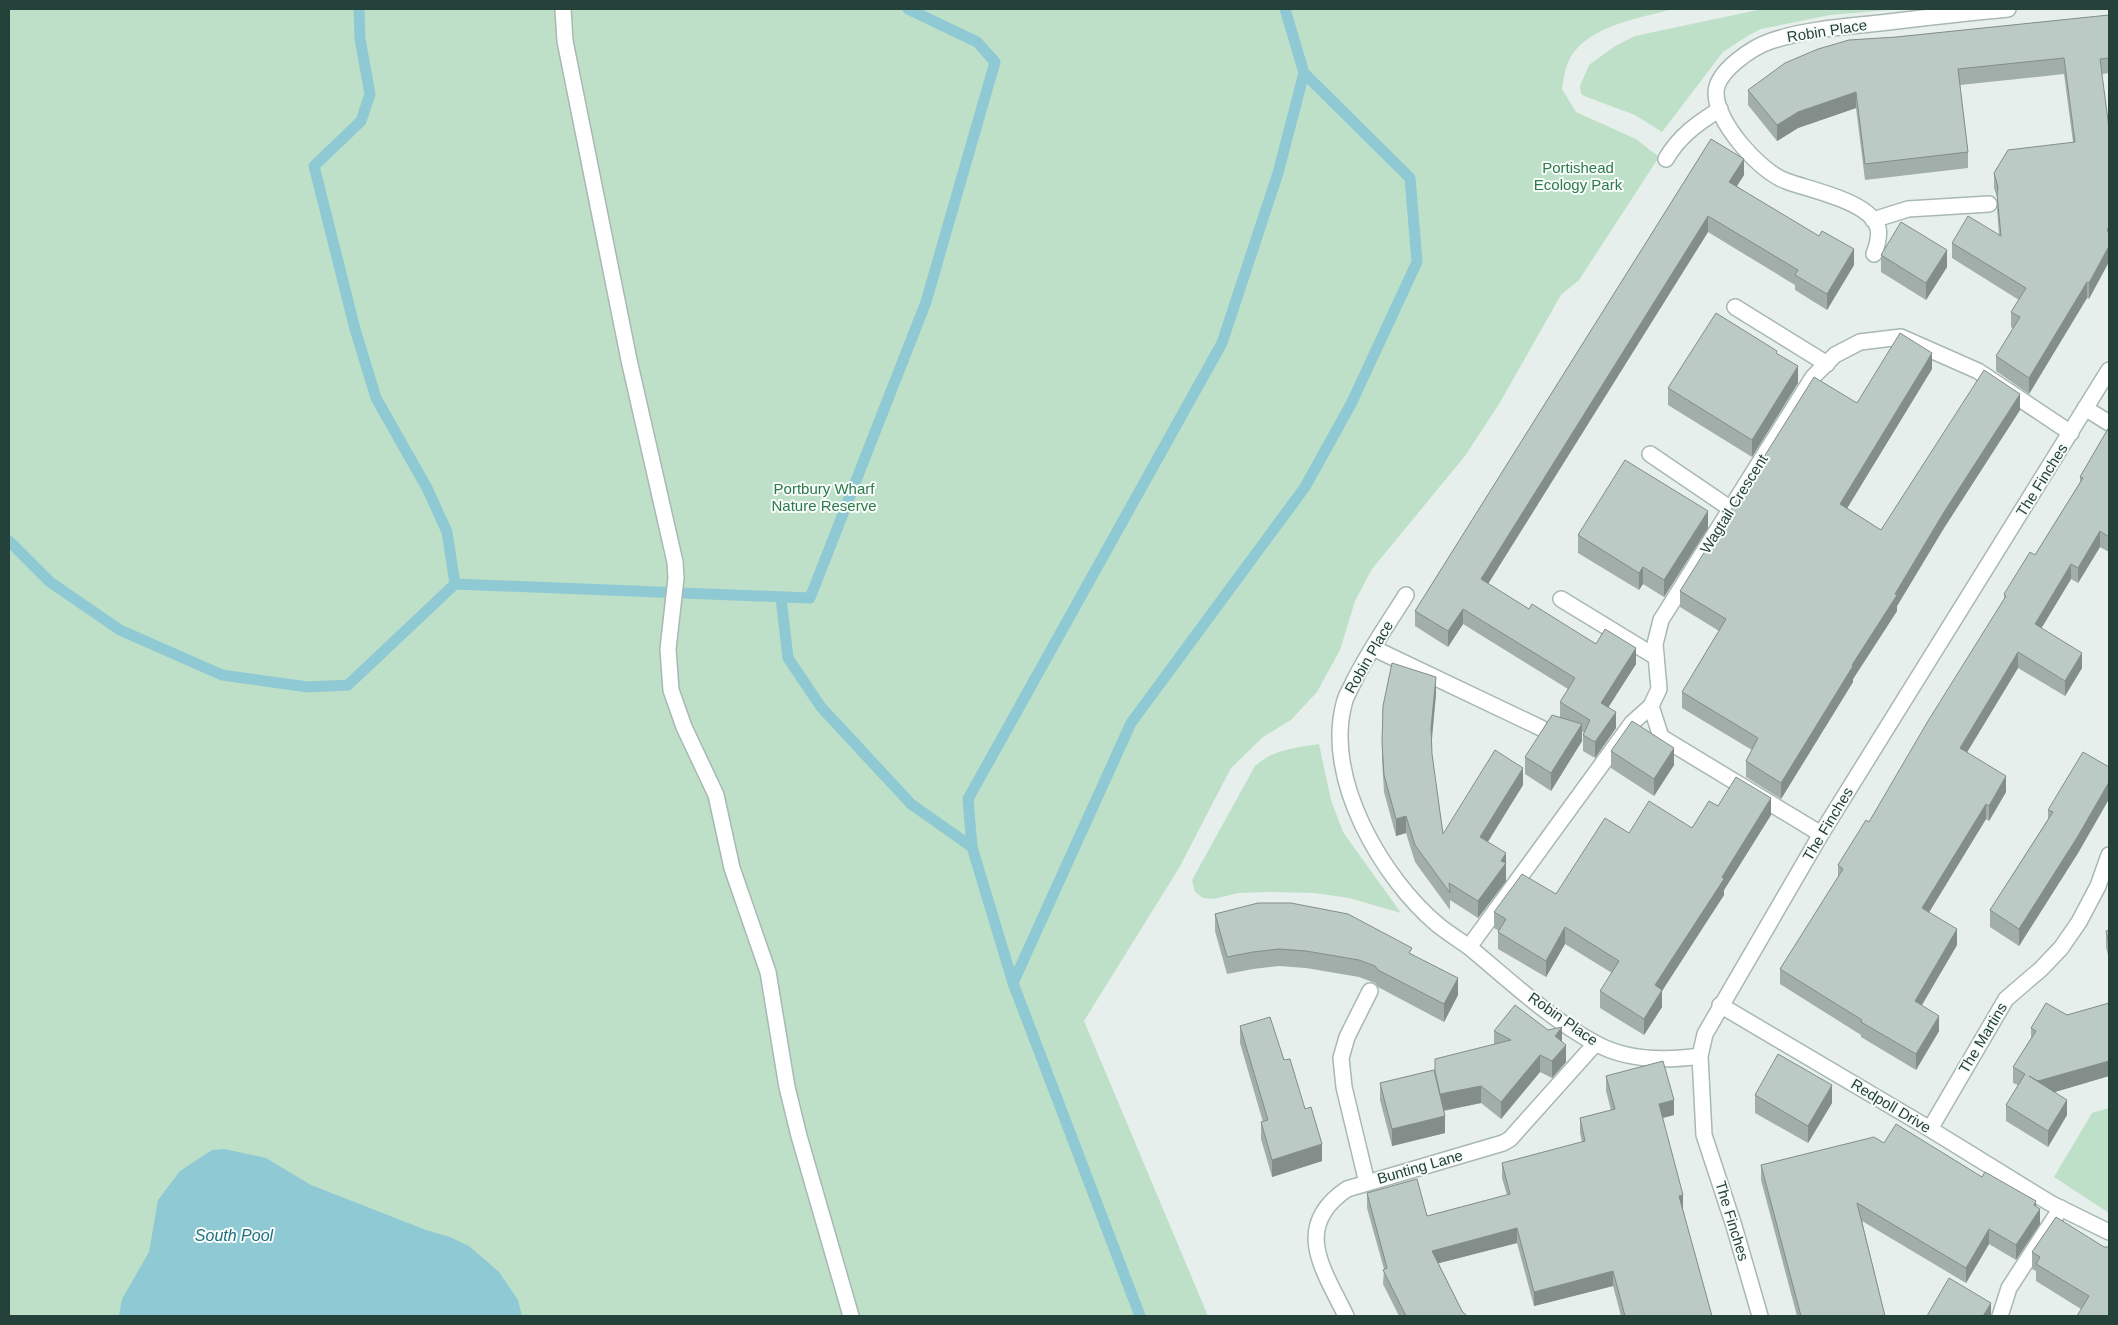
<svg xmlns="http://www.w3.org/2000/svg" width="2118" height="1325" viewBox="0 0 2118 1325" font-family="Helvetica,sans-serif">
	<rect width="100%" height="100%" fill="#e6efeb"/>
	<path fill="#bfe0c8" d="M 9,9 L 1673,9 C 1641,18 1596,24 1574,52 C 1566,61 1564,77 1562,89 L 1576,112 L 1636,139 L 1659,157 L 1579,280 L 1561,295 L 1499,404 L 1465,456 L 1372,569 L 1355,601 L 1340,650 L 1317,692 L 1291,720 L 1263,737 L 1231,768 L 1179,868 L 1084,1021 L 1208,1316 L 9,1316 Z
		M 1762,9 L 1900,9 L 1830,15 L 1761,29 L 1749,35 L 1723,52 L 1662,132 L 1635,115 L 1584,96 L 1581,93 L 1580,86 L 1589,65 L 1615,46 L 1635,36 Z
		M 1319,744 L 1331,800 L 1343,832 L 1401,913 L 1349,898 L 1315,893 L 1268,892 L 1238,893 L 1214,899 L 1203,898 L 1195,892 L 1192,880 L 1255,766 C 1274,749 1295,748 1319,744 Z
		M 2109,1108 L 2109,1213 L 2054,1177 L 2092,1113 Z"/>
	<path fill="#8ec9d4" d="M 224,1149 L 266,1158 L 311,1185 L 426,1230 L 450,1237 L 469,1246 L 499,1272 L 518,1300 L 522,1316 L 119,1316 L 122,1299 L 149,1252 L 158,1200 L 180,1171 L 212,1150 Z"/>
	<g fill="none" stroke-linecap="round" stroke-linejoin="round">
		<path stroke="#8ec9d4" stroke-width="11" d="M 359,9 L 360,39 L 370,94 L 361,121 L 314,166 L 355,329 L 376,398 L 427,488 L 447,532 L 455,584 L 810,598 L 926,302 L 995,62 L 977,42 L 908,9
			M 9,541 L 50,582 L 120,630 L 222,675 L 308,687 L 348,685 L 455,584
			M 781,598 L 788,658 L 821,707 L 911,804 L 972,847
			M 1013,983 L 1131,723 L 1305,487 L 1351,404 L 1417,262 L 1410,178 L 1304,73 L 1285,9
			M 1140,1316 L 1013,983 L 972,847 L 968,799 L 1222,343 L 1278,173 L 1304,73"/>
		<defs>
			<path id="service" d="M 563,9 L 565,41 L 629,360 L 675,562 L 676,578 L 668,649 L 671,690 L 684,727 L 716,795 L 732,868 L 768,972 L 787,1087 L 799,1136 L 851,1316
				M 1735,307 L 1827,364
				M 1650,454 L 1731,509
				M 1561,599 L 1656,657
				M 1373,648 L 1541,728"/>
			<path id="minor" d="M 1666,159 C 1679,136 1698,123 1720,109
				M 1873,220 L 1908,209 L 1989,204
				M 1874,254 C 1877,246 1880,237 1878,228 C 1870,201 1810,190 1786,181 C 1759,171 1716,122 1716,93 C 1716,71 1753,47 1771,41 C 1807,29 1843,27 1880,23 C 1922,18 1965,13 2008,9
				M 2085,408 L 2109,423
				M 1406,595 C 1388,624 1368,652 1353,683 C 1350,690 1345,697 1344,704 C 1324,779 1382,878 1438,925 C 1448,933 1459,940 1469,947
				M 1651,706 L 1632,723 L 1469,947 C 1508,979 1551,1020 1595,1043 C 1627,1061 1665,1061 1700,1056
				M 1821,834 L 1661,737 L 1651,706 L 1659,689 L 1655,644 L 1661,620 L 1813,377 L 1835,355 L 1860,342 L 1901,337 L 1978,371 L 2071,433
				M 1720,1005 L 1930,1129 L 2050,1203 L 2109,1232
				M 1930,1129 L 2006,999 L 2041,969 L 2061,948 L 2079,922 L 2098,886 L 2109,855
				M 1367,1183 L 1344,1087 L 1341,1058 L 1347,1037 L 1370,991
				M 1346,1316 C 1324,1270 1291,1227 1347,1189 L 1503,1143 L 1510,1139 L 1595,1044
				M 1760,1316 L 1734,1226 L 1704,1135 L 1700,1056 L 1705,1034 L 1821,834 L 2109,370
				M 2000,1316 L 2009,1288 L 2061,1208"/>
		</defs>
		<use href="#service" stroke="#a8b8b2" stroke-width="18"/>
		<use href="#minor" stroke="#a8b8b2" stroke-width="18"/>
		<use href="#service" stroke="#fff" stroke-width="15"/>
		<use href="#minor" stroke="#fff" stroke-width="15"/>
	</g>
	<path fill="#a1aea9" d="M 2109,15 L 2109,73 L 2102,74 L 2089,299 L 2087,298 L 2029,394 L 1996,371 L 1996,356 L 2013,329 L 2011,327 L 2011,312 L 2019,300 L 1952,258 L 1952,243 L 1999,235 L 1997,209 L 1997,197 L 1994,188 L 1994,173 L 2073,142 L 2064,74 L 1960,85 L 1968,152 L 1968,168 L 1865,180 L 1856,108 L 1798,128 L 1777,141 L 1748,105 L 1748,90 L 1896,37 Z
		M 1711,139 L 1744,175 L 1737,186 L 1854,265 L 1827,310 L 1795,290 L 1795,285 L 1708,232 L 1488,584 L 1529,609 L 1636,664 L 1608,707 L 1616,728 L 1595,758 L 1583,751 L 1583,735 L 1584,733 L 1582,731 L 1582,741 L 1551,791 L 1525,774 L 1525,757 L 1560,717 L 1560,702 L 1568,689 L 1463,624 L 1448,647 L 1415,626 L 1415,611 Z
		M 1881,255 L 1947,267 L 1926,300 L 1881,272 Z
		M 1777,354 L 1798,383 L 1752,457 L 1668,405 L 1668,388 Z
		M 1932,369 L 1847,508 L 1881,530 L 2020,410 L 1944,528 L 1897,606 L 1897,611 L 1853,679 L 1853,682 L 1781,799 L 1746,777 L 1746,761 L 1752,750 L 1682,708 L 1682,692 L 1719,631 L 1680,607 L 1680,591 L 1857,403 Z
		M 2109,427 L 2109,552 L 2100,547 L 2078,583 L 2071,579 L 2041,628 L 2082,668 L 2065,696 L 2018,668 L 1967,752 L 2006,792 L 1989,821 L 1986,819 L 1929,912 L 1957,945 L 1921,1005 L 1939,1031 L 1916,1070 L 1861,1037 L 1861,1035 L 1780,984 L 1780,969 L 1838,878 L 1838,865 L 1869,822 L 2004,599 L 2004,594 L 2035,555 L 2080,482 L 2080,477 Z
		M 1708,528 L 1664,597 L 1643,584 L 1639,590 L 1578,553 L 1578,535 Z
		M 1436,694 L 1432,740 L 1432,754 L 1443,834 L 1523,785 L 1488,842 L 1506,870 L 1506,881 L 1478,918 L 1450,900 L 1450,910 L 1415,862 L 1406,833 L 1396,836 L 1384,792 L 1382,760 L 1383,706 Z
		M 1611,751 L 1674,765 L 1654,796 L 1611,768 Z
		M 2109,767 L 2109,799 L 2078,853 L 2019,946 L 1990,927 L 1990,910 L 2048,819 L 2048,810 Z
		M 1718,806 L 1771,815 L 1724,890 L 1724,895 L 1662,990 L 1662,1007 L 1644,1035 L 1600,1008 L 1600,991 L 1612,973 L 1565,944 L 1546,977 L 1498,949 L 1498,932 L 1499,931 L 1494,928 L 1494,912 L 1556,894 L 1629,833 L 1692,828 Z
		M 1215,914 L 1412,954 L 1458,995 L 1444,1022 L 1378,987 L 1375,983 L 1359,977 L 1306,968 L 1279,966 L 1253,969 L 1227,974 L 1215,931 Z
		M 2109,930 L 2109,959 L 2106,947 L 2106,931 Z
		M 2109,1003 L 2109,1076 L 2055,1092 L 2067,1115 L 2048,1147 L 2006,1121 L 2006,1105 L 2018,1085 L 2013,1083 L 2013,1067 L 2031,1038 L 2031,1028 L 2067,1015 Z
		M 1240,1026 L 1284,1060 L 1305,1109 L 1322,1161 L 1272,1177 L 1261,1139 L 1261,1122 L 1263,1122 L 1240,1043 Z
		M 1494,1031 L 1562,1042 L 1566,1062 L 1552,1078 L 1540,1072 L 1501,1119 L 1481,1103 L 1444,1111 L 1445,1133 L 1392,1146 L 1380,1100 L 1380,1083 L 1434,1070 L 1494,1044 Z
		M 1606,1076 L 1674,1115 L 1662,1118 L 1683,1209 L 1682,1210 L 1712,1316 L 1621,1316 L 1613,1286 L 1534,1306 L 1517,1243 L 1438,1263 L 1462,1311 L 1467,1316 L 1399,1316 L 1383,1284 L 1384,1269 L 1367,1208 L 1367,1193 L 1427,1216 L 1507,1195 L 1502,1178 L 1502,1163 L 1582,1142 L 1580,1133 L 1580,1118 L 1611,1110 L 1606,1091 Z
		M 1755,1095 L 1832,1103 L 1808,1143 L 1755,1113 Z
		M 1884,1143 L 1982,1177 L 2036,1207 L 2040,1224 L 2016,1260 L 1989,1244 L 1966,1283 L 1862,1221 L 1885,1316 L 1797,1316 L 1761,1180 L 1761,1165 Z
		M 2056,1217 L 2109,1316 L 2081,1309 L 2036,1281 L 2036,1271 L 2032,1269 L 2032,1252 Z"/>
	<path fill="#838d89" d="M 1856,92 L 1856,108 L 1798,128 L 1777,141 L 1777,125 L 1798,112 Z
		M 1744,159 L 1744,175 L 1729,198 L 1729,182 Z
		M 1708,216 L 1708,232 L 1481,595 L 1481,579 Z
		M 2109,246 L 2109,262 L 2089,299 L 2089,283 Z
		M 1854,249 L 1854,265 L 1827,310 L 1827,294 Z
		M 1947,250 L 1947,267 L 1926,300 L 1926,283 Z
		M 2087,282 L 2087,298 L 2029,394 L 2029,378 Z
		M 1932,353 L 1932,369 L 1840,520 L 1840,504 Z
		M 1798,366 L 1798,383 L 1752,457 L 1752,440 Z
		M 2020,394 L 2020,410 L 1944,528 L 1897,606 L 1897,611 L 1853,679 L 1853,682 L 1781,799 L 1781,783 L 1944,512 Z
		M 1708,511 L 1708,528 L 1664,597 L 1664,580 Z
		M 2100,531 L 2100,547 L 2078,583 L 2078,568 Z
		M 2071,564 L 2071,579 L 2035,639 L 2035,624 Z
		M 1643,567 L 1643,584 L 1639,590 L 1639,573 Z
		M 1463,609 L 1463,624 L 1448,647 L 1448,631 Z
		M 1636,648 L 1636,664 L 1601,719 L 1601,703 Z
		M 2018,652 L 2018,668 L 1960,764 L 1960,748 Z
		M 2082,653 L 2082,668 L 2065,696 L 2065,681 Z
		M 1436,677 L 1436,694 L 1431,745 L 1431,728 Z
		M 1616,712 L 1616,728 L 1595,758 L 1595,742 Z
		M 1582,724 L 1582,741 L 1551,791 L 1551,773 Z
		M 1674,748 L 1674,765 L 1654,796 L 1654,779 Z
		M 1523,768 L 1523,785 L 1480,854 L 1480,837 Z
		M 2006,776 L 2006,792 L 1989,821 L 1989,806 Z
		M 2109,782 L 2109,799 L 2078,853 L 2019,946 L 2019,929 Z
		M 1771,798 L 1771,815 L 1724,890 L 1724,895 L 1655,1002 L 1655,985 Z
		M 1986,804 L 1986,819 L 1922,924 L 1922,908 Z
		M 1406,816 L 1406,833 L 1396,836 L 1396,819 Z
		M 1506,853 L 1506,881 L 1478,918 L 1478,901 Z
		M 1565,927 L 1565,944 L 1546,977 L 1546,961 Z
		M 1957,929 L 1957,945 L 1915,1017 L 1915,1001 Z
		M 1458,978 L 1458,995 L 1444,1022 L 1444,1004 Z
		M 1662,990 L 1662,1007 L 1644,1035 L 1644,1019 Z
		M 1939,1016 L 1939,1031 L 1916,1070 L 1916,1054 Z
		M 1562,1027 L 1562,1044 L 1555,1036 Z
		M 1566,1045 L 1566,1062 L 1552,1078 L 1552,1061 Z
		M 1540,1055 L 1540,1072 L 1501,1119 L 1501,1102 Z
		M 2109,1061 L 2109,1076 L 2038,1097 L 2038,1081 Z
		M 1832,1085 L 1832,1103 L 1808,1143 L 1808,1126 Z
		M 1481,1086 L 1481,1103 L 1440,1111 L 1440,1094 Z
		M 1674,1100 L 1674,1115 L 1659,1119 L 1659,1104 Z
		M 2067,1100 L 2067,1115 L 2048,1147 L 2048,1131 Z
		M 1445,1116 L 1445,1133 L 1392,1146 L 1392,1129 Z
		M 1322,1144 L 1322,1161 L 1272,1177 L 1272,1160 Z
		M 1683,1195 L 1683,1209 L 1679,1211 L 1679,1196 Z
		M 2036,1201 L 2036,1214 L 2040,1209 L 2040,1224 L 2016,1260 L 2016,1245 Z
		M 1517,1228 L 1517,1243 L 1432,1265 L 1432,1251 Z
		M 1989,1229 L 1989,1244 L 1966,1283 L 1966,1268 Z
		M 1613,1271 L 1613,1286 L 1534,1306 L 1534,1292 Z
		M 1991,1303 L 1991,1316 L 1983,1316 Z"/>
	<path fill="#bbcac4" stroke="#838d89" d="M 2109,15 L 2109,58 L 2100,59 L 2109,128 L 2109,226 L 2107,231 L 2109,232 L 2109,246 L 2089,283 L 2087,282 L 2029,378 L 1996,356 L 2020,317 L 2011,312 L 2026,288 L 1952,243 L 1968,216 L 2001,236 L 1997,194 L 1998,187 L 1994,173 L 2008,150 L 2075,142 L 2064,58 L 1958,69 L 1968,152 L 1865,164 L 1856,92 L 1798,112 L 1777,125 L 1748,90 L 1785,63 L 1818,49 L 1849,40 L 1896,37 Z
		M 1711,139 L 1744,159 L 1729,182 L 1819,236 L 1822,231 L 1854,249 L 1827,294 L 1795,275 L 1798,270 L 1708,216 L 1481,579 L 1529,609 L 1532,604 L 1596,644 L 1605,629 L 1636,648 L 1601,703 L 1616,712 L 1595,742 L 1583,735 L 1590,720 L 1560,702 L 1575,678 L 1463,609 L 1448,631 L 1415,611 Z
		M 1901,222 L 1947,250 L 1926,283 L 1881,255 Z
		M 1716,313 L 1777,351 L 1776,353 L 1798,366 L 1752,440 L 1668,388 Z
		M 1900,333 L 1932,353 L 1840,504 L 1881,530 L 1984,370 L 2020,394 L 1944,512 L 1895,594 L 1897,595 L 1852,665 L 1853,666 L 1781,783 L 1746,761 L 1758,738 L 1682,692 L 1726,619 L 1680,591 L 1814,377 L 1857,403 Z
		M 2109,427 L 2109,537 L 2100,531 L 2078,568 L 2071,564 L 2035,624 L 2082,653 L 2065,681 L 2018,652 L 1960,748 L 2006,776 L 1989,806 L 1986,804 L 1922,908 L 1957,929 L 1915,1001 L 1939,1016 L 1916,1054 L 1861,1022 L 1862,1020 L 1780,969 L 1843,869 L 1838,865 L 1866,820 L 1869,822 L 1928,721 L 2006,596 L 2004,594 L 2030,552 L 2035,555 L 2083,478 L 2080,477 Z
		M 1625,460 L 1708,511 L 1664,580 L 1643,567 L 1639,573 L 1578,535 Z
		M 1392,663 L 1436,677 L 1431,728 L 1432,754 L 1443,834 L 1495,750 L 1523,768 L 1480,837 L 1506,853 L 1501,861 L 1506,863 L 1478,901 L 1449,883 L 1450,893 L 1415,845 L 1406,816 L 1396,819 L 1384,775 L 1382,743 L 1383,706 Z
		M 1552,715 L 1582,724 L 1551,773 L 1525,757 Z
		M 1632,721 L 1674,748 L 1654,779 L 1611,751 Z
		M 2083,752 L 2109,767 L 2109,782 L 2078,836 L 2019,929 L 1990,910 L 2053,812 L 2048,810 Z
		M 1736,777 L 1771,798 L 1722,877 L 1724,879 L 1655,985 L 1662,990 L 1644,1019 L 1600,991 L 1619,961 L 1565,927 L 1546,961 L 1498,932 L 1506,919 L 1494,912 L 1522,874 L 1556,894 L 1605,818 L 1629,833 L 1649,801 L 1692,828 L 1709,801 L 1718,806 Z
		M 1258,903 L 1291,903 L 1348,914 L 1412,948 L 1409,953 L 1458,978 L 1444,1004 L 1378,970 L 1375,966 L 1359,960 L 1306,951 L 1279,949 L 1253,952 L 1227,957 L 1215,914 Z
		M 2109,930 L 2109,943 L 2106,931 Z
		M 2046,1003 L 2067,1015 L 2109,1003 L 2109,1061 L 2038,1081 L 2029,1076 L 2067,1100 L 2048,1131 L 2006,1105 L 2025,1074 L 2013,1067 L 2036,1031 L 2031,1028 Z
		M 1515,1005 L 1548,1030 L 1562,1027 L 1555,1036 L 1566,1045 L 1552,1061 L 1540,1055 L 1501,1102 L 1481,1086 L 1440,1094 L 1435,1071 L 1435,1059 L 1511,1040 L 1494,1031 Z
		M 1270,1017 L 1284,1060 L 1290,1059 L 1305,1109 L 1311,1107 L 1322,1144 L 1272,1160 L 1261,1122 L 1268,1120 L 1240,1026 Z
		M 1778,1054 L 1832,1085 L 1808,1126 L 1755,1095 Z
		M 1663,1061 L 1674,1100 L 1659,1104 L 1683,1195 L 1679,1196 L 1712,1316 L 1625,1316 L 1613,1271 L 1534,1292 L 1517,1228 L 1432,1251 L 1462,1311 L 1467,1316 L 1406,1316 L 1383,1270 L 1387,1268 L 1367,1193 L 1417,1179 L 1427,1216 L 1510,1194 L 1502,1163 L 1585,1141 L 1580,1118 L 1615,1109 L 1606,1076 Z
		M 1434,1070 L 1445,1116 L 1392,1129 L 1380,1083 Z
		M 1896,1124 L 1982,1177 L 1985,1172 L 2036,1201 L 2034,1205 L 2040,1209 L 2016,1245 L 1989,1229 L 1966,1268 L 1857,1203 L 1885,1316 L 1801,1316 L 1761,1165 L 1874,1137 L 1884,1143 Z
		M 2056,1217 L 2104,1247 L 2109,1247 L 2109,1316 L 2077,1316 L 2089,1296 L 2036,1264 L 2040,1257 L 2032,1252 Z
		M 1949,1278 L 1991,1303 L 1983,1316 L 1927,1316 Z"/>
	<g text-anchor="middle" stroke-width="4" stroke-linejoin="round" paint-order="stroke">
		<g font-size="15" fill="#24423a" stroke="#f7fbf9">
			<text transform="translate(1827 31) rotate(-9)" y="5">Robin Place</text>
			<text transform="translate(2042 480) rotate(-58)" y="5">The Finches</text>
			<text transform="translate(1734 504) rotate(-58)" y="5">Wagtail Crescent</text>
			<text transform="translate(1369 657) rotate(-60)" y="5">Robin Place</text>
			<text transform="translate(1828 824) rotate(-59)" y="5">The Finches</text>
			<text transform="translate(1563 1019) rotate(35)" y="5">Robin Place</text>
			<text transform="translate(1983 1038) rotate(-59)" y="5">The Martins</text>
			<text transform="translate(1891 1106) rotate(31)" y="5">Redpoll Drive</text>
			<text transform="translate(1420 1167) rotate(-16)" y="5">Bunting Lane</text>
			<text transform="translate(1732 1221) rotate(73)" y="5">The Finches</text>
		</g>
		<g font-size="15" fill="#2d7a4b" stroke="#f7fbf9">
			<text x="1578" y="173">Portishead<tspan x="1578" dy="17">Ecology Park</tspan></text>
			<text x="824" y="494">Portbury Wharf<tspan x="824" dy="17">Nature Reserve</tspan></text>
		</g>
		<g font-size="16" font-style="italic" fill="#1c6f80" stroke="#f7fbf9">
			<text x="234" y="1241">South Pool</text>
		</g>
	</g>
	<rect width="2118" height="1325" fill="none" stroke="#24423a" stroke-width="20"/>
</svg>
